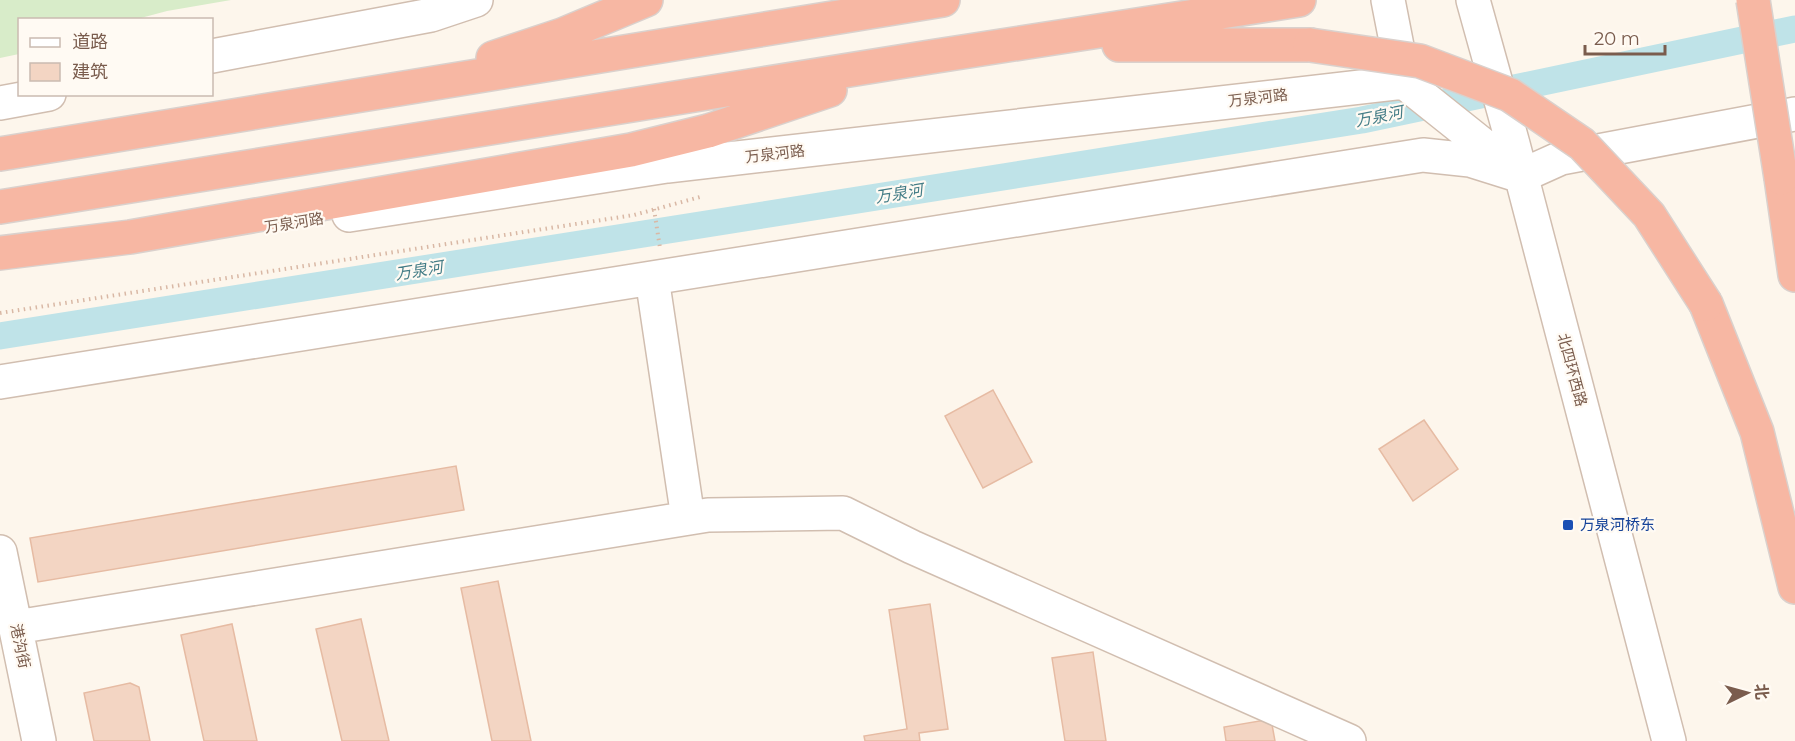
<svg xmlns="http://www.w3.org/2000/svg" width="1795" height="741" viewBox="0 0 1795 741" font-family="Montserrat,'Noto Sans SC',sans-serif">
	<rect width="100%" height="100%" fill="#fdf6ec"/>
	<path fill="#d8ecc9" d="M 0,0 L 231,0 L 167,11 L 137,19 L 20,20 L 19,54 L 0,58 Z"/>
	<g fill="none" stroke-linecap="round" stroke-linejoin="round">
		<path stroke="#bfe3e8" stroke-width="27" d="M 0,336 L 1362,120 L 1795,29"/>
	</g>
	<path fill="#f3d5c3" stroke="#e6bba3" stroke-width="1.5" d="M 993,390 L 1032,462 L 983,488 L 945,416 Z
		M 1424,420 L 1458,469 L 1413,501 L 1379,449 Z
		M 456,466 L 464,510 L 38,582 L 30,538 Z
		M 498,581 L 531,741 L 492,741 L 461,588 Z
		M 930,604 L 948,729 L 919,733 L 920,741 L 865,741 L 864,736 L 907,729 L 889,610 Z
		M 361,619 L 389,741 L 342,741 L 316,629 Z
		M 232,624 L 257,741 L 204,741 L 181,635 Z
		M 1093,652 L 1106,741 L 1065,741 L 1052,658 Z
		M 130,683 L 139,687 L 150,741 L 94,741 L 84,693 Z
		M 1271,719 L 1275,741 L 1226,741 L 1224,727 Z"/>
	<g fill="none" stroke-linecap="round" stroke-linejoin="round">
		<defs>
			<path id="minor" d="M 1388,0 L 1404,82
				M 1473,0 L 1513,144 L 1669,741
				M 212,56 L 431,15 L 476,0
				M 0,103 L 49,94
				M 349,215 L 667,166 L 1404,82 L 1508,165
				M 652,278 L 688,518
				M 0,382 L 1423,155 L 1470,160 L 1521,176 L 1561,158 L 1795,114
				M 0,552 L 39,741
				M 16,627 L 708,515 L 843,513 L 912,547 L 1349,741"/>
			<path id="highway" d="M 1119,45 L 1310,45
				M 493,58 L 562,35 L 646,0
				M 0,154 L 943,0
				M 1781,178 L 1795,275
				M 0,207 L 930,57 L 1299,0
				M 0,253 L 130,237 L 631,150 L 708,131 L 830,90
				M 1706,304 L 1757,432 L 1795,587"/>
		</defs>
		<use href="#minor" stroke="#d1beb0" stroke-width="36"/>
		<use href="#highway" stroke="#dad1cd" stroke-width="36"/>
		<path stroke="#d9b8a5" stroke-width="4" stroke-dasharray="1.5 4.5" stroke-linecap="butt" d="M 654,209 L 660,248
			M 0,313 L 634,215 L 700,197"/>
		<use href="#minor" stroke="#fff" stroke-width="33"/>
		<use href="#highway" stroke="#f7b7a3" stroke-width="33"/>
		<defs>
			<path id="highway-bridge" d="M 1753,0 L 1781,178
				M 1310,45 L 1420,61 L 1510,95 L 1582,144 L 1649,215 L 1706,304"/>
		</defs>
		<use href="#highway-bridge" stroke="#dad1cd" stroke-width="36" stroke-linecap="butt"/>
		<use href="#highway-bridge" stroke="#f7b7a3" stroke-width="33"/>
	</g>
	<rect fill="#1a4fb4" stroke="#fffaf3" stroke-width="2" x="1562" y="519" width="12" height="12" rx="3"/>
	<g text-anchor="middle" stroke-width="4.5" stroke-linejoin="round" paint-order="stroke">
		<g font-size="15" fill="#7a5c4d" stroke="#fffaf3">
			<text transform="translate(1258 98) rotate(-7)" y="5">万泉河路</text>
			<text transform="translate(775 154) rotate(-7)" y="5">万泉河路</text>
			<text transform="translate(294 223) rotate(-9)" y="5">万泉河路</text>
			<text transform="translate(1572 370) rotate(75)" y="5">北四环西路</text>
			<text transform="translate(20 646) rotate(78)" y="5">港沟街</text>
		</g>
		<g font-size="15" fill="#164399" stroke="#fffaf3" text-anchor="start">
			<text x="1580" y="530">万泉河桥东</text>
		</g>
		<g font-size="16" font-style="italic" fill="#437c86" stroke="#fffaf3">
			<text transform="translate(1379 116) rotate(-11)" y="6">万泉河</text>
			<text transform="translate(899 193) rotate(-9)" y="6">万泉河</text>
			<text transform="translate(419 270) rotate(-9)" y="6">万泉河</text>
		</g>
	</g>
	<rect x="18" y="18" width="195" height="78" fill="#fffaf3" stroke="#cabbb1" stroke-width="1.5"/>
	<rect x="30" y="38" width="30" height="9" fill="#ffffff" stroke="#cabbb1" stroke-width="1.5"/>
	<text x="72" y="48" font-size="18" fill="#7a5c4d">道路</text>
	<rect x="30" y="63" width="30" height="18" fill="#f3d5c3" stroke="#cabbb1" stroke-width="1.5"/>
	<text x="72" y="78" font-size="18" fill="#7a5c4d">建筑</text>
	<g transform="translate(1747 693) rotate(85)" stroke="#fffaf3" stroke-width="4.5" paint-order="stroke">
	<path d="M0-4.5L10 22L0 15L-10 22Z" fill="#7a5c4d"/>
	<text y="-9" font-size="16" font-weight="bold" text-anchor="middle" fill="#7a5c4d">北</text>
	</g>
	<path d="M1585 45v9h80v-9" fill="none" stroke="#7a5c4d" stroke-width="3"/>
	<text x="1594" y="45" font-size="18" fill="#7a5c4d" stroke="#fffaf3" stroke-width="4.5" paint-order="stroke">20 m</text>
</svg>
